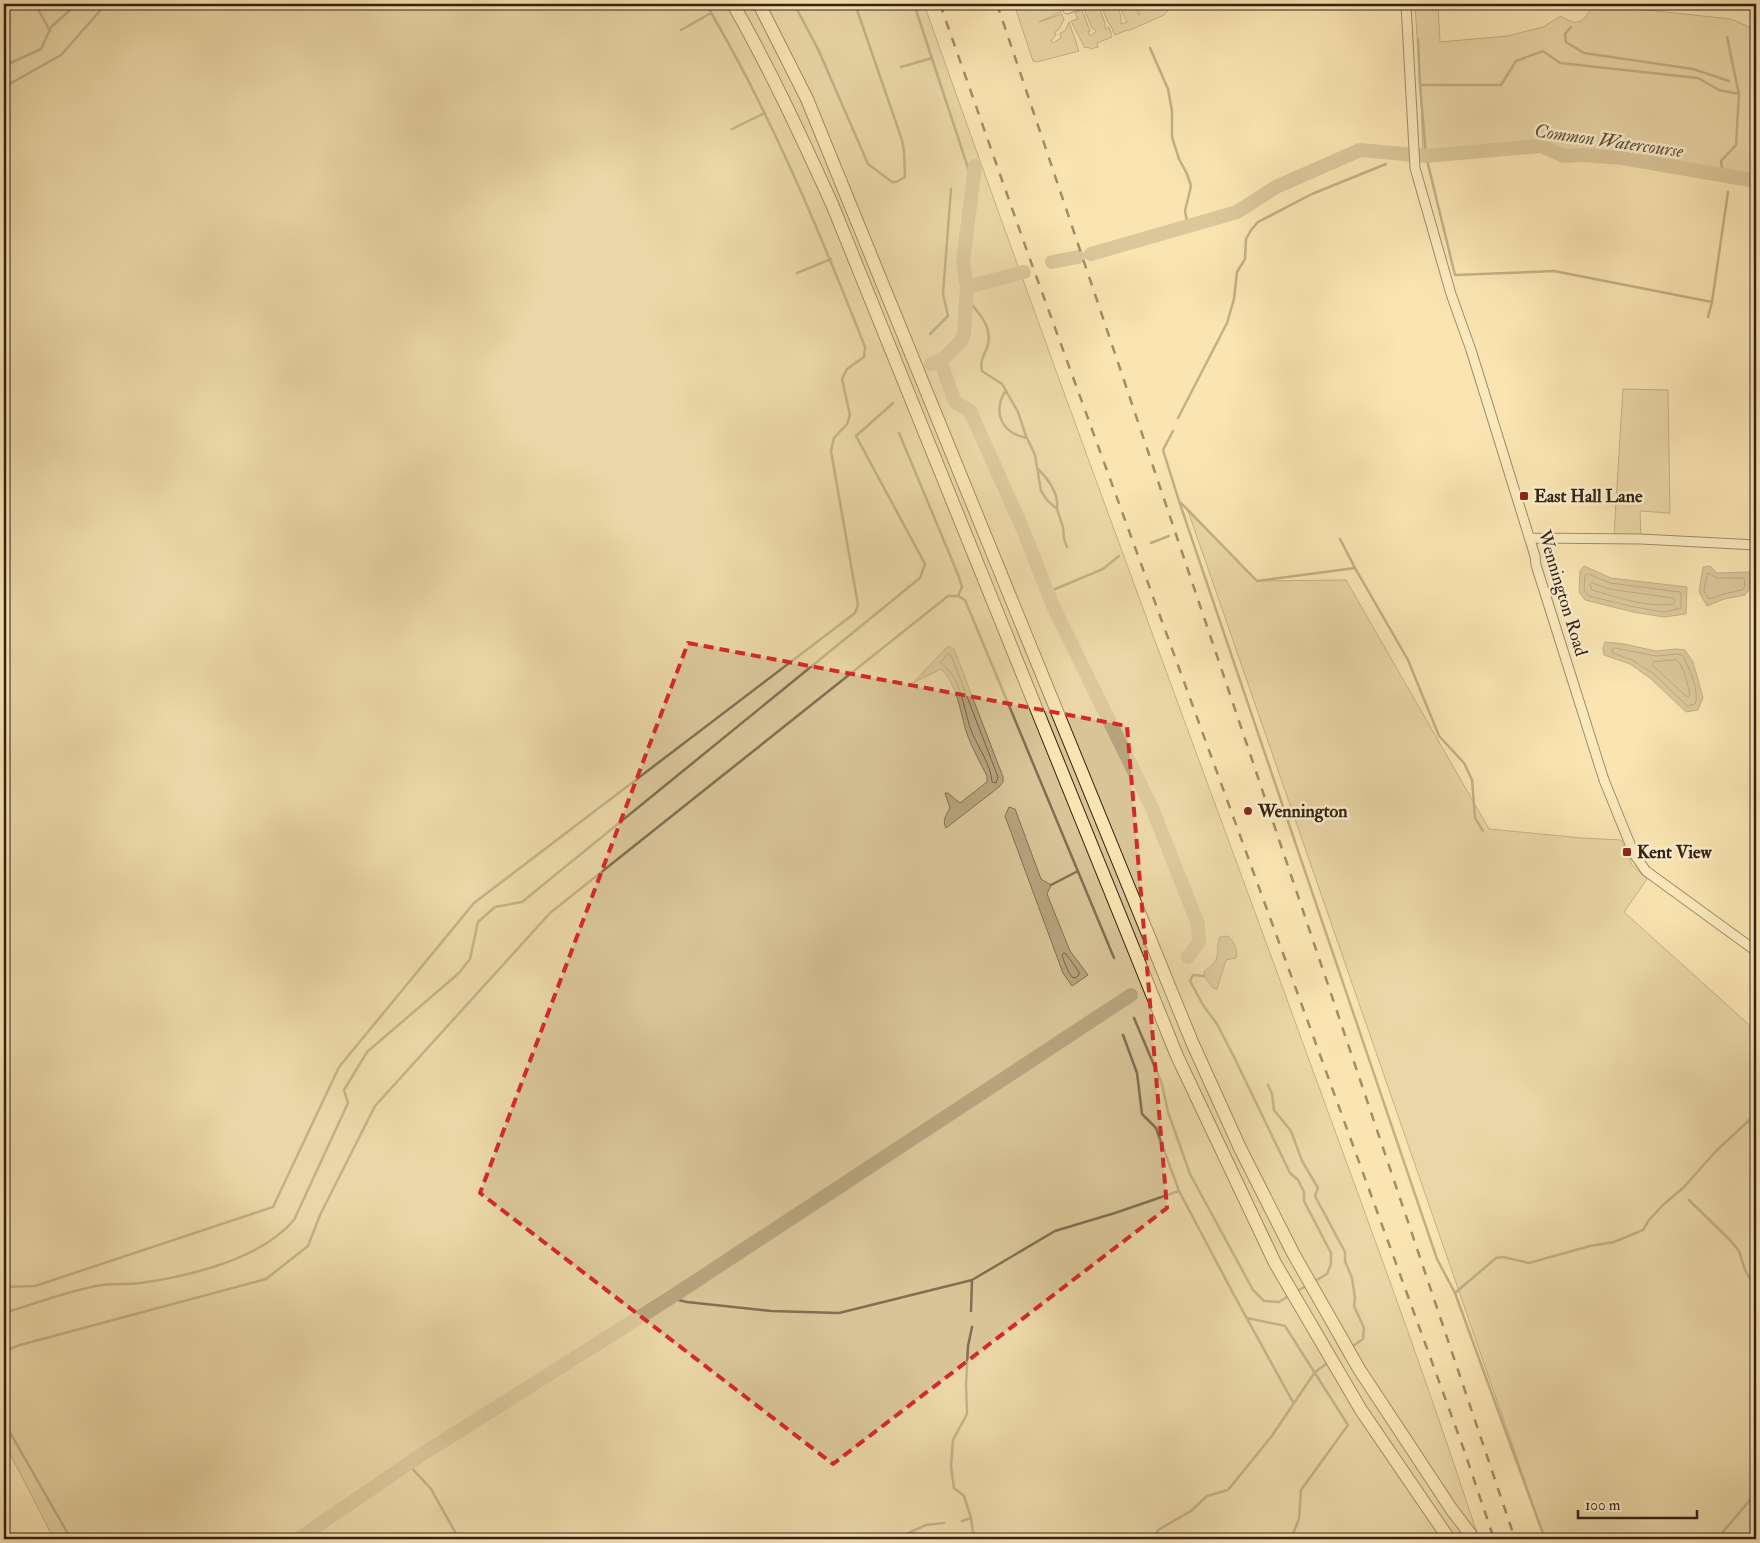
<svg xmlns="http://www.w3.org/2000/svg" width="1760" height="1543" viewBox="0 0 1760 1543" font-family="'IM FELL Double Pica',serif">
	<rect width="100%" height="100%" fill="#fae5b2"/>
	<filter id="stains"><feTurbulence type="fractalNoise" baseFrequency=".004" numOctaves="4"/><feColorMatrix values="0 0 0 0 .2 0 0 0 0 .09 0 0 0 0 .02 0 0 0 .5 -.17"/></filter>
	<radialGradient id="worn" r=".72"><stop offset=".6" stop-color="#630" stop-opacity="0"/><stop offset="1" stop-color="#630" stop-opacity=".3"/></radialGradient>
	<path fill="#d8c497" stroke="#857356" d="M 4,4 L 924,4 C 1040,331 1161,657 1281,983 C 1348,1168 1418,1352 1479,1539 L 54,1539 L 4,1442 Z
		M 1014,4 L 1035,4 L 1037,7 L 1045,4 L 1058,6 L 1061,12 L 1039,22 L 1062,14 L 1064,20 L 1058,30 L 1055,32 L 1056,35 L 1051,41 L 1053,43 L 1061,38 L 1060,33 L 1065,31 L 1069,22 L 1079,51 L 1037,62 L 1033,61 Z
		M 1098,4 L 1105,23 L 1105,29 L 1109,27 L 1112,37 L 1097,43 L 1098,47 L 1090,49 L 1089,47 L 1085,48 L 1071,21 L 1078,19 L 1075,13 L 1082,10 L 1090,31 L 1088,32 L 1090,36 L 1096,32 L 1094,28 L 1092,28 L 1084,9 Z
		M 1100,4 L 1116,4 L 1121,16 L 1121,24 L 1127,22 L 1118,4 L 1133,4 L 1138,14 L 1140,14 L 1136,4 L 1173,4 L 1164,15 L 1128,31 L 1127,30 L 1115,35 L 1111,26 L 1109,24 Z
		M 1438,4 L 1440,42 L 1507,36 L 1543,27 L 1561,16 C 1580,29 1584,20 1594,4 L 1606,4 L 1610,6 L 1731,19 L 1756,30 L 1756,181 L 1651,162 L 1582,155 L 1563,156 L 1541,146 L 1423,159 L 1421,94 L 1415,6 Z
		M 1623,389 L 1668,390 L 1670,513 L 1640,511 L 1641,539 L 1614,535 Z
		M 1187,508 L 1257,581 L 1346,580 L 1489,829 L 1582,838 L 1621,840 L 1632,865 L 1647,879 L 1624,912 L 1756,1031 L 1756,1539 L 1545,1539 Z"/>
	<path fill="#b6a37c" stroke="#816f52" d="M 1584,566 L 1611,578 L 1687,587 L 1686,614 L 1664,617 L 1633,612 L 1585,600 L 1579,592 L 1580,571 Z
		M 1710,566 L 1717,573 L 1750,572 L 1750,588 L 1745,595 L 1724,599 L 1707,606 L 1699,592 L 1703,567 Z
		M 1605,642 L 1624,644 L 1656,651 L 1676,649 L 1685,650 L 1693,662 L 1703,698 L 1698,710 L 1686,712 L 1651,679 L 1630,664 L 1604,655 L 1603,648 Z
		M 948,646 L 954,649 L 1003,777 L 1003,782 L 999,787 L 946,828 C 942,821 946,815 950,808 L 945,793 L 948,793 L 960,803 L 987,782 L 987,776 C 980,762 972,748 967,734 C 960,713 958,685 941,669 L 913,683 Z
		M 1009,807 L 1015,809 L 1041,879 L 1051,885 L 1047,894 L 1070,951 L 1088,975 L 1072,986 L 1063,973 L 1005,816 Z
		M 1228,936 C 1234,942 1238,948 1236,958 L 1226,960 L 1217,989 L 1213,988 L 1204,976 L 1204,972 C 1207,969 1212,966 1214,963 C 1220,956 1216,945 1220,937 Z"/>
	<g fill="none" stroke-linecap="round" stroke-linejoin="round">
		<path stroke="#746248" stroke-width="1" d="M 1708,573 L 1717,578 L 1744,578 L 1745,586 L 1742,590 L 1723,594 L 1709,599 L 1704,591 Z
			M 1588,574 L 1610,583 L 1680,592 L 1681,594 L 1681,608 L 1664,612 L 1634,607 L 1589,596 L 1584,590 L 1585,575 Z
			M 1593,583 L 1609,589 L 1673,598 L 1675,602 L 1673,604 C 1647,608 1617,597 1592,590 L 1590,585 Z
			M 1615,648 L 1656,656 L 1676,654 L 1682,655 C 1689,666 1700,693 1695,704 L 1687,706 L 1654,674 L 1632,660 L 1613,653 L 1612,650 Z
			M 948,654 L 951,655 L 998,777 L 996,783 L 992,782 C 991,766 980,750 973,735 C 963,712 963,678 941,663 Z
			M 1676,660 C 1685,666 1687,684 1690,694 L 1688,697 L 1686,696 L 1652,665 L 1654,662 Z
			M 1064,953 L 1066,954 L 1079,972 L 1079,975 L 1075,978 L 1072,977 L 1068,971 L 1062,956 Z"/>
		<path stroke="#816f52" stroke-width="2.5" d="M 35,4 L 50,31
			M 794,4 L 818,49 L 868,164 L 892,182 L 896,182 L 905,177 L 904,151 L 902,140 L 855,4
			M 914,4 L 973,183
			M 1571,27 L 1565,34 L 1566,42 L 1584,53 L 1693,69 L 1729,81
			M 681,30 L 711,13
			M 1418,40 L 1420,85
			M 1150,48 L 1168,89 L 1172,111 L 1172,137 L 1179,159 L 1187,174 L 1191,186 L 1185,211 L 1188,226
			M 4,53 L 7,64
			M 4,66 L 41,49 L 51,27 L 77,4
			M 901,67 L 932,58
			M 4,87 L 61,55 L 106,4
			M 732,129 L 765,113
			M 1723,174 L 1721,161 L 1736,145 L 1739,94 L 1727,37
			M 797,273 L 831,259
			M 966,298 C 979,313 994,327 987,348 C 983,357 980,361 982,371 L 1002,384 L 1018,412 L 1026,436 L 1035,455 L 1041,491 L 1047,500 L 1057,509 L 1063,527 L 1064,539 L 1067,547
			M 1712,302 L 1554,271 L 1455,275 L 1426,156 L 1420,85 L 1501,85 L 1516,61 L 1543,51 L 1560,63 L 1698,78 L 1719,90 L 1739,94
			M 1708,317 L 1712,302 L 1728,192
			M 930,334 L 948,316 L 943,294 L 951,189
			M 1006,390 C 992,412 1001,433 1027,438
			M 1178,418 L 1227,323 L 1234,299 L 1237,272 L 1245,259 L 1246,239 L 1251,230 L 1258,222 L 1312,194 L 1386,164
			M 1173,431 L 1163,450 L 1179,501 L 1437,1259 L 1455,1293 L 1545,1539
			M 1038,469 C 1048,479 1059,494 1057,509
			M 1181,503 L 1257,581 L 1355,568
			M 1340,539 L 1355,568 L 1408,660 L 1439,736 L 1464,763 L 1472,780 L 1475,818 L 1483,831
			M 1151,543 L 1169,536
			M 1048,592 L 1103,569 L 1119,556
			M 958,596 L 965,600 L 1114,958
			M 1051,885 L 1078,871
			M 1204,976 L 1193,975 L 1190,981 L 1203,1005 L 1217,1024 L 1234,1057 L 1290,1173 L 1298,1180 L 1304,1192 L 1304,1201 L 1331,1253 L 1331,1264 L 1327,1274 L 1315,1281
			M 1134,1018 L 1162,1084 L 1168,1112 L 1190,1174 L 1253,1290 L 1264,1301 L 1279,1302 L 1290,1295
			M 1123,1035 L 1137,1073 L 1142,1114 L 1156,1128 L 1179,1191 L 1234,1295 L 1294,1404
			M 1268,1085 L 1272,1094 L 1274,1110 L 1291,1131 L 1302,1161 L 1318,1188 L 1315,1196 L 1345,1252 L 1345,1261 L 1352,1278 L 1355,1298 L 1354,1306 L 1364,1328 L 1363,1339 L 1350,1348
			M 1689,1200 L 1730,1240 L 1739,1251 L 1745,1270 L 1756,1289
			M 4,1287 L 35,1286 L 273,1207 L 339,1067 L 474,903 L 855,613 L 858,605 L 831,451 L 834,438 L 847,424 L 850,415 L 842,379 L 847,369 L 864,357 L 865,347 C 819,230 770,112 706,4
			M 1297,1291 L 1308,1285
			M 1455,1293 L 1496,1258 L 1503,1257 L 1529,1263 L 1590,1246 L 1614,1242 L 1643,1230 L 1649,1220 L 1663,1205 L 1684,1187 L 1716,1151 L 1756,1114
			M 670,1298 L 687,1302 L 771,1311 L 839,1313 L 972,1280 L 1055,1231 L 1115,1213 L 1179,1191
			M 971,1311 L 972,1280
			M 4,1313 C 34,1304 65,1292 96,1286 C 110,1283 126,1285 141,1283 C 190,1276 261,1259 294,1220 L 348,1103 L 344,1090 L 367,1052 L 459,973 L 470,959 L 478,922 L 495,907 L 522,902 L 920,578 L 925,564 L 856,436 L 893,403
			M 1247,1318 L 1285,1326 L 1348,1425 L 1301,1490 L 1299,1519 L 1291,1539
			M 972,1327 L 968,1346 L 966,1385 L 967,1414 L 953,1440 L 951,1467 L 954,1488 L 964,1496 L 971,1518 L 974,1539
			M 4,1351 L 20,1345 L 266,1279 L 308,1246 L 320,1215 L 375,1106 L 550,913 L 948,596 L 958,596 L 962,587 L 959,577 L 899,433
			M 4,1422 L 71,1539
			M 408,1464 L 431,1489 L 459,1539
			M 962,1521 L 971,1518
			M 862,1539 L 904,1535 L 926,1525 L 944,1523
			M 1154,1539 L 1158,1530 L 1191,1511 L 1207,1496 L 1228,1490 L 1271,1437 L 1315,1372 L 1329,1362
			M 1717,1539 L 1756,1493"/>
		<path stroke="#b6a37c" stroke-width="14" d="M 1091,254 L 1237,212 L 1276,187 L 1360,150 L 1426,156 L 1541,146 L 1563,156 L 1582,155 L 1622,158 L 1756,181
			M 1052,262 L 1078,257
			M 967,287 L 1024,272
			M 940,360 L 955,402 L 970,411 L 1022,527 L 1053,606 L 1152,808 L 1198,924 L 1199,942 L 1188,957
			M 931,364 L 945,357 L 961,341 L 964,334 L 967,287 L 963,262 L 975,166
			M 298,1539 L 421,1455 L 670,1298 L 1131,995"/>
		<defs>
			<path id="street" d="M 1067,10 L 1083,4"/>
			<path id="secondary" d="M 1406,4 L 1415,168 L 1451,294 L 1471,350 L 1535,556 L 1536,565 L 1604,780 L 1634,854 L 1646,871 L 1756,951
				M 1529,538 L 1641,539 L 1756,545"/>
			<path id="highway" d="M 733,4 C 770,69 801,136 832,204 L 1177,1056 L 1275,1263 L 1361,1410 L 1449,1539
				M 759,4 L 807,99 L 1192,1042 L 1240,1148 L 1293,1253 L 1359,1369 L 1452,1510 L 1474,1539"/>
		</defs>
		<use href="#street" stroke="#64533c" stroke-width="9"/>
		<use href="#secondary" stroke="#322214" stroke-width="11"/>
		<use href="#highway" stroke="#322214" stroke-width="14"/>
		<use href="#street" stroke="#fceecd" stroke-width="7"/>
		<use href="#secondary" stroke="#fceecd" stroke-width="9"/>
		<use href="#highway" stroke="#fae5b2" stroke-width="12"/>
		<path stroke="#322214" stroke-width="2.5" stroke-dasharray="9 9" stroke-linecap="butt" d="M 940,4 L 1027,251 L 1464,1450 L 1494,1539
			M 997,4 L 1515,1539"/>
	</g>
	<path d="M0 0H1760V1543H0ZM 688,643 L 1127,726 L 1167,1208 L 833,1464 L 480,1193 Z" fill="#fae5b2" fill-opacity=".55" fill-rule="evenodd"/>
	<path fill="none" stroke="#d62828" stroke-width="4" stroke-dasharray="10 6" stroke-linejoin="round" d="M 688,643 L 1127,726 L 1167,1208 L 833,1464 L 480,1193 Z"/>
	<g fill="#8f2418" stroke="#fceecd" stroke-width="2">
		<rect x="1519" y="491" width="10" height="10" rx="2.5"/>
		<circle cx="1248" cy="811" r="5"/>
		<rect x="1622" y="847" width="10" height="10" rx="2.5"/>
	</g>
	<g text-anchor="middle" stroke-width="5" stroke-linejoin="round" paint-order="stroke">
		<g font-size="18" font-weight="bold" fill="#322214" stroke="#fceecd" text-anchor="start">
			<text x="1534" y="502">East Hall Lane</text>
			<text x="1258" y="817">Wennington</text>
			<text x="1637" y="858">Kent View</text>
		</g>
		<g font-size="18" fill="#322214" stroke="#fceecd">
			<text transform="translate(1563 593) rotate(73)" y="6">Wennington Road</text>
		</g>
		<g font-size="19" font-style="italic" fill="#604f38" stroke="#fceecd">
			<text transform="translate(1609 140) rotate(8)" y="7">Common Watercourse</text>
		</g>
	</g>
	<rect width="1760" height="1543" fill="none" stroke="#fae5b2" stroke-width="20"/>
	<rect x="5" y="5" width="1750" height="1533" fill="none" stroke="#322214" stroke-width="2.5"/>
	<rect x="10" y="10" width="1740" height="1523" fill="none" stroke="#322214"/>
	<path d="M1578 1510v8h119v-8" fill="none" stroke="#322214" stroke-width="2.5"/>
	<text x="1585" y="1510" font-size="15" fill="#322214" stroke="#fceecd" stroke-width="4" paint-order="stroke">100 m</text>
	<rect width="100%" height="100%" filter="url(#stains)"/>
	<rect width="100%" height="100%" fill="url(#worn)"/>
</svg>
